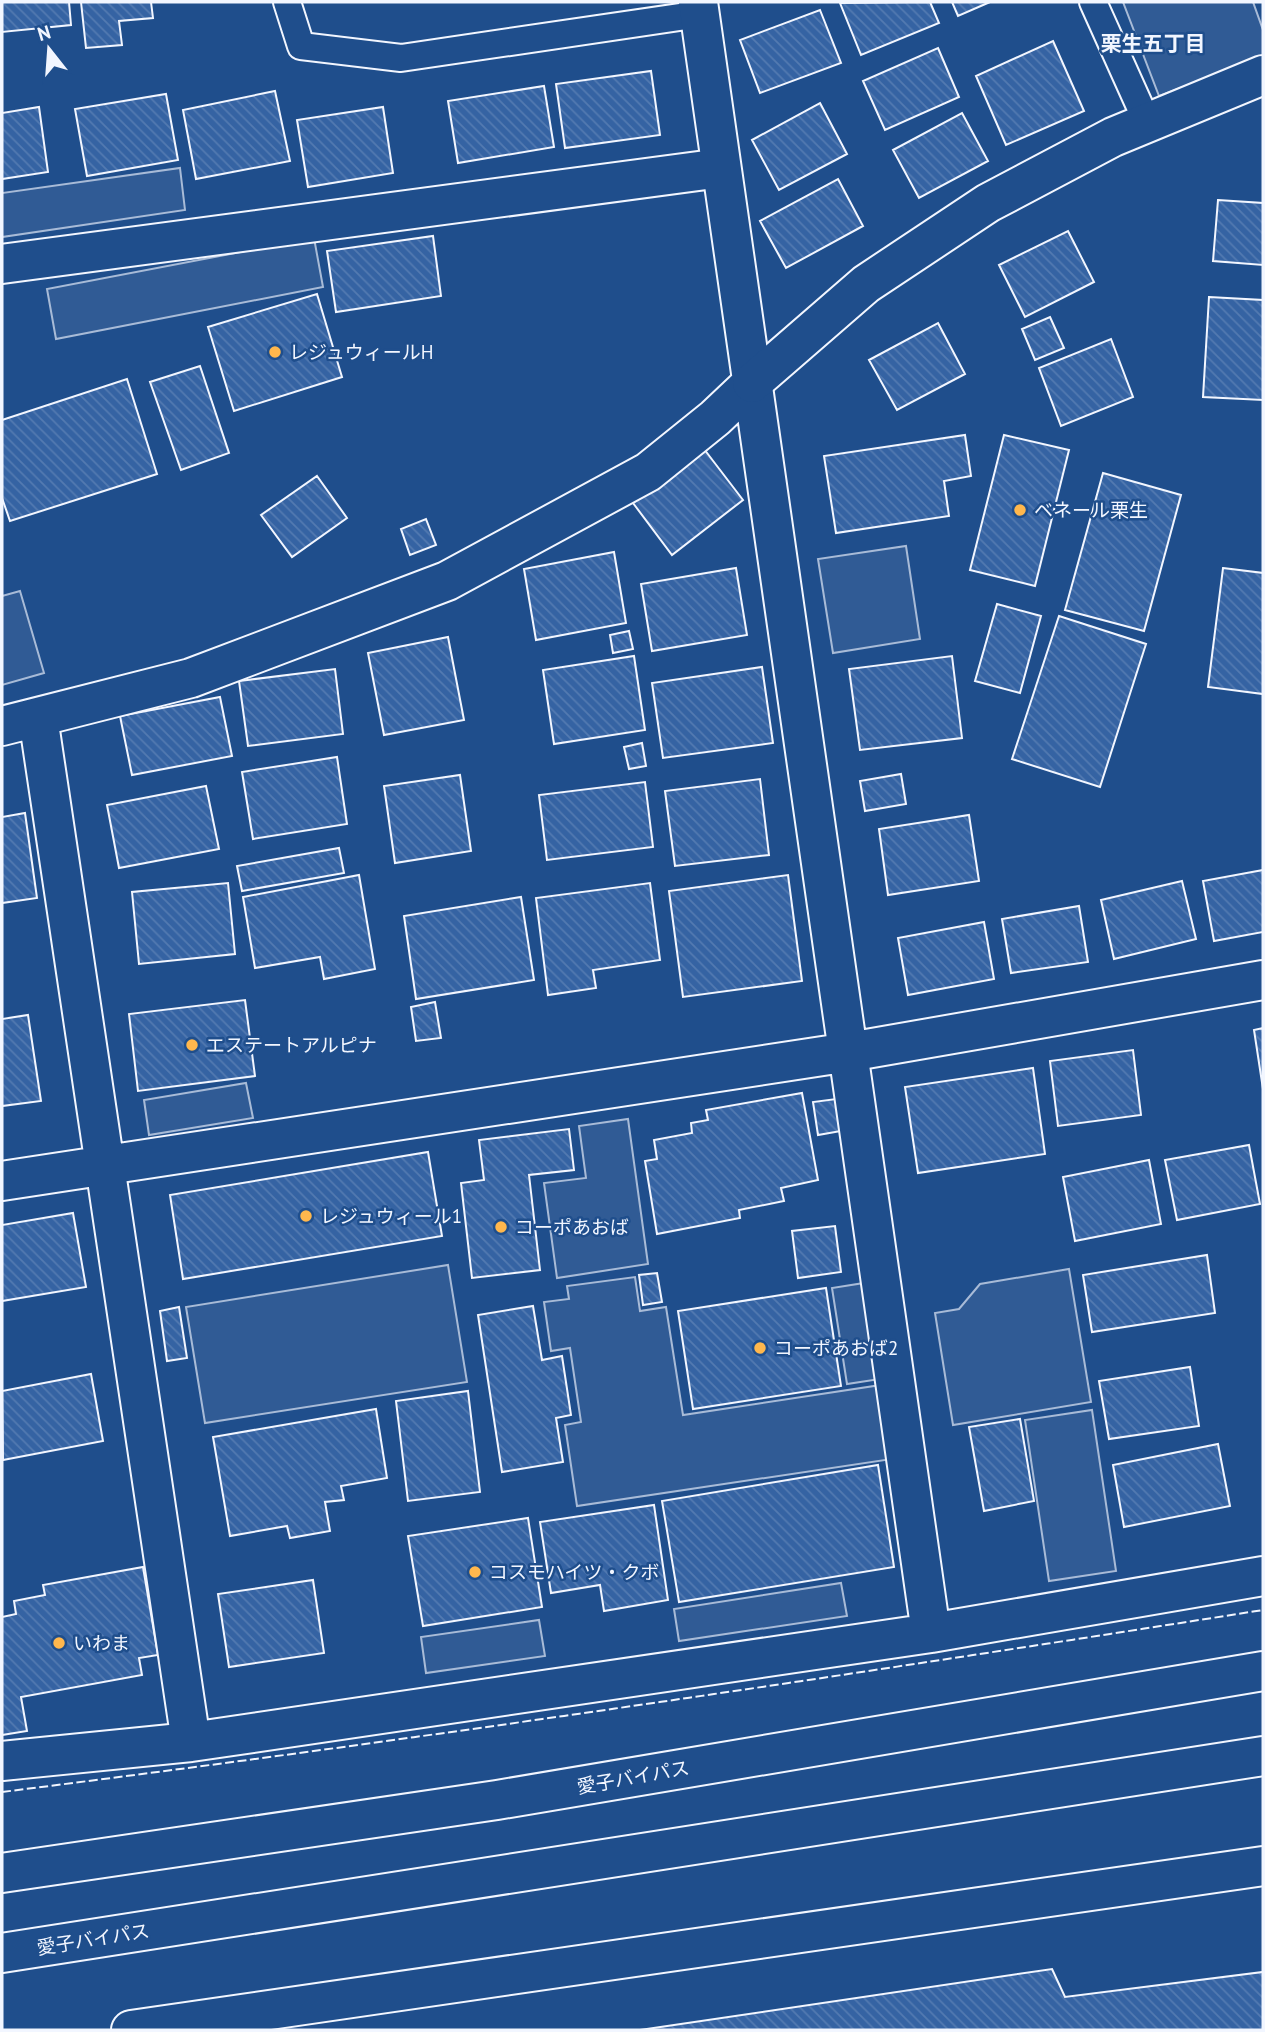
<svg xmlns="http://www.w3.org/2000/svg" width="1265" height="2032" viewBox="0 0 1265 2032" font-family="'PT Sans','Noto Sans JP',sans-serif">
	<defs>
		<pattern id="building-back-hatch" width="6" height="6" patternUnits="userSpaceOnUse" patternTransform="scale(1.75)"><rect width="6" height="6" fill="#3563a3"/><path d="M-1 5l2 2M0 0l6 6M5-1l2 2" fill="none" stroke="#537ab1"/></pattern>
	</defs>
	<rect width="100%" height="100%" fill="#1f4e8c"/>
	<path fill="#305b95" stroke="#a8bbd7" stroke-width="2" d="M 1123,2 L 1253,2 L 1263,30 L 1263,57 L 1159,96 Z
		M 180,168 L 185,210 L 2,237 L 2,193 Z
		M 314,238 L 323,287 L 56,339 L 47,289 Z
		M 906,546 L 920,639 L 833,653 L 818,559 Z
		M 20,591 L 44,673 L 2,685 L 2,596 Z
		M 246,1083 L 253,1118 L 149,1135 L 144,1100 Z
		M 628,1119 L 648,1264 L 557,1278 L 544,1183 L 586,1178 L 579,1126 Z
		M 448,1265 L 467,1382 L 205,1423 L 186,1307 Z
		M 1069,1269 L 1091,1402 L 953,1425 L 935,1313 L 959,1309 L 980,1284 Z
		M 635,1277 L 640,1311 L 666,1307 L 683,1415 L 881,1385 L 892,1459 L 577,1506 L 565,1425 L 581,1422 L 570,1348 L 551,1351 L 544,1302 L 569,1299 L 567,1286 Z
		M 864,1283 L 880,1379 L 847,1384 L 832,1288 Z
		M 1092,1410 L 1116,1571 L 1049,1581 L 1025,1420 Z
		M 841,1583 L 847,1616 L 679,1641 L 674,1609 Z
		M 539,1620 L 545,1656 L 426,1673 L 421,1637 Z"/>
	<path fill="url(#building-back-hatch)" stroke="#f2f6ff" stroke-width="2" d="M 2,2 L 69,2 L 71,25 L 2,32 Z
		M 81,2 L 151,2 L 153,18 L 119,21 L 122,45 L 86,48 Z
		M 930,2 L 939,23 L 861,55 L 840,3 Z
		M 952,2 L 990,2 L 958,16 Z
		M 820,10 L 841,63 L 760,93 L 740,40 Z
		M 1053,41 L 1084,111 L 1006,145 L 976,76 Z
		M 938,48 L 959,97 L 885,130 L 863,81 Z
		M 651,71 L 660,135 L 565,148 L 556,84 Z
		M 544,86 L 554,147 L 458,163 L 448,101 Z
		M 275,91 L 290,161 L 196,179 L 183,110 Z
		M 166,94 L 178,160 L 87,176 L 75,109 Z
		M 820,103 L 847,154 L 779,190 L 752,140 Z
		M 39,107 L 48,172 L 2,179 L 2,113 Z
		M 383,107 L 393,173 L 308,187 L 297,120 Z
		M 962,113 L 988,161 L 919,198 L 893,150 Z
		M 838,179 L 863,226 L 786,268 L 760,221 Z
		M 1218,200 L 1263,203 L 1263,265 L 1213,261 Z
		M 1068,231 L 1094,282 L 1025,317 L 999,265 Z
		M 433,236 L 441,296 L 336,312 L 327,251 Z
		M 317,294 L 342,377 L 234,411 L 208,327 Z
		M 1209,297 L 1263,300 L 1263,400 L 1203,397 Z
		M 1050,317 L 1064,348 L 1035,360 L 1022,329 Z
		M 938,323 L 965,374 L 897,410 L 869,360 Z
		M 1111,339 L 1133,397 L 1061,426 L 1039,368 Z
		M 200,366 L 229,453 L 181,470 L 150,382 Z
		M 127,379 L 157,474 L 10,521 L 2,498 L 2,420 Z
		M 965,435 L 971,476 L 944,481 L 949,516 L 836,533 L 824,456 Z
		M 1004,435 L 1069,450 L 1035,586 L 970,570 Z
		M 704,449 L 743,500 L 672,555 L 633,503 Z
		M 1103,473 L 1181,495 L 1144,631 L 1065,610 Z
		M 317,476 L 347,518 L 292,557 L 261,515 Z
		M 426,519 L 436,545 L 410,555 L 401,529 Z
		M 614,552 L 626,623 L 536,640 L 524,569 Z
		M 736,568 L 747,635 L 652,651 L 641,584 Z
		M 1223,568 L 1263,573 L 1263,694 L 1208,687 Z
		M 997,604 L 1041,616 L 1020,693 L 975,681 Z
		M 1059,616 L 1146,644 L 1100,787 L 1012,759 Z
		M 629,631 L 633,649 L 613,653 L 610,635 Z
		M 448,637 L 464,720 L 384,735 L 368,653 Z
		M 634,656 L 645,730 L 554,744 L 543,670 Z
		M 952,656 L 962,738 L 860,750 L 849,669 Z
		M 762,667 L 773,743 L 663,758 L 652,683 Z
		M 335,669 L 343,734 L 248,746 L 239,681 Z
		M 220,697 L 232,756 L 132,775 L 120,716 Z
		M 642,743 L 646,766 L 629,769 L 624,747 Z
		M 337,757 L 347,824 L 253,839 L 242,772 Z
		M 901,774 L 906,804 L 865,811 L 860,781 Z
		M 460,775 L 471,851 L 395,863 L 384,786 Z
		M 760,779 L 769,855 L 675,866 L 665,791 Z
		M 645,782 L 653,847 L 547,860 L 539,795 Z
		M 206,786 L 219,849 L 119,868 L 107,805 Z
		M 25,813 L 37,898 L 2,903 L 2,817 Z
		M 969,815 L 979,881 L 888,895 L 879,829 Z
		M 339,848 L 344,873 L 242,891 L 237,866 Z
		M 1263,870 L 1263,932 L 1214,941 L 1203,881 Z
		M 359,875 L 375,969 L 324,979 L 320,957 L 255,968 L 243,897 Z
		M 788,875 L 802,981 L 683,997 L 669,891 Z
		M 1182,881 L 1196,939 L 1114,959 L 1101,900 Z
		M 228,883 L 235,954 L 139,964 L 132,892 Z
		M 650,883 L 660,960 L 593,970 L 596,988 L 548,995 L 536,898 Z
		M 521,897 L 534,980 L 416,999 L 404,916 Z
		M 1079,906 L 1088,962 L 1011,973 L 1002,919 Z
		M 984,922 L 994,979 L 908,995 L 898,938 Z
		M 245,1000 L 255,1076 L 138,1091 L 129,1014 Z
		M 435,1002 L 441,1038 L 416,1041 L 411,1007 Z
		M 28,1015 L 41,1101 L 2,1106 L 2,1019 Z
		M 1263,1028 L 1263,1089 L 1254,1030 Z
		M 1133,1050 L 1141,1115 L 1058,1126 L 1050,1061 Z
		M 1033,1068 L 1045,1154 L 918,1173 L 905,1087 Z
		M 802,1093 L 818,1180 L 781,1188 L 784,1201 L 739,1210 L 740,1218 L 657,1234 L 645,1161 L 657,1159 L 654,1140 L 692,1133 L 691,1123 L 708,1120 L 706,1110 Z
		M 836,1099 L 841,1131 L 818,1135 L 813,1102 Z
		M 569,1129 L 574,1170 L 529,1175 L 540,1270 L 472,1278 L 461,1183 L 484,1180 L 479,1140 Z
		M 1249,1145 L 1260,1204 L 1177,1220 L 1165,1160 Z
		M 428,1152 L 442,1236 L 183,1279 L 170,1195 Z
		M 1149,1160 L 1161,1224 L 1075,1241 L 1063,1177 Z
		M 73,1213 L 86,1287 L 2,1301 L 2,1225 Z
		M 835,1226 L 841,1272 L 798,1278 L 792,1231 Z
		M 1207,1255 L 1215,1313 L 1092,1332 L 1083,1275 Z
		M 657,1273 L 662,1302 L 643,1305 L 639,1275 Z
		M 826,1288 L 841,1386 L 693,1409 L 678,1311 Z
		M 533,1306 L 542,1360 L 562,1356 L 571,1415 L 556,1418 L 563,1462 L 502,1472 L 478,1315 Z
		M 179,1307 L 187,1358 L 167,1361 L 160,1311 Z
		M 1190,1367 L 1199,1426 L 1109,1439 L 1099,1381 Z
		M 91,1374 L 103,1441 L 3,1460 L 2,1391 Z
		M 468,1391 L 480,1492 L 408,1501 L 396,1401 Z
		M 376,1409 L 387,1478 L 341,1486 L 344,1500 L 325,1502 L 330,1531 L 290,1538 L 287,1526 L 230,1536 L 213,1437 Z
		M 1020,1419 L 1034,1501 L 984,1511 L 969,1427 Z
		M 1218,1444 L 1230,1506 L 1124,1527 L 1113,1465 Z
		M 878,1465 L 894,1567 L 679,1602 L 662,1501 Z
		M 654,1505 L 668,1600 L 604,1611 L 600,1585 L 551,1593 L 540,1522 Z
		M 528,1518 L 542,1607 L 423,1626 L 408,1536 Z
		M 143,1567 L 158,1655 L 139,1658 L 142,1675 L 21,1697 L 27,1731 L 2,1735 L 2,1617 L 16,1614 L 14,1601 L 45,1595 L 43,1585 Z
		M 313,1580 L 324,1653 L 229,1667 L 218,1594 Z
		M 1052,1969 L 1065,1997 L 1263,1972 L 1263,2030 L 640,2030 Z"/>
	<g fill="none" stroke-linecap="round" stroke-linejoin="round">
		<defs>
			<path id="lane" d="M 287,2 L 301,46 L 401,58 L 700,14
				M 1093,2 L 1147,122"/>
			<path id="street" d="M 698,2 L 931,1633
				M 2,264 L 721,168
				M 38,717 L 191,1742
				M 2,726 L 191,678 L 447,581 L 648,472 L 715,418 L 752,383
				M 2,1181 L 849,1052 L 1263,980
				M 2,1761 L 191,1742 L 931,1633 L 1263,1576
				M 131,2030 L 1263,1866"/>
			<path id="secondary" d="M 752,383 L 866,284 L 988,203 L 1113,137 L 1263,75"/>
			<path id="highway" d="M 2,1873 L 497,1800 L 1263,1671
				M 2,1953 L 1263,1756"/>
		</defs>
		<use href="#lane" stroke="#f2f6ff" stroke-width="30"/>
		<use href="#street" stroke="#f2f6ff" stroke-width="42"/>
		<use href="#secondary" stroke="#f2f6ff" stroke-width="42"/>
		<use href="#highway" stroke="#f2f6ff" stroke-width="42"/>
		<use href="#lane" stroke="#1f4e8c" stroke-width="26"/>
		<use href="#street" stroke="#1f4e8c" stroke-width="38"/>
		<use href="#secondary" stroke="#1f4e8c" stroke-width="38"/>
		<use href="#highway" stroke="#1f4e8c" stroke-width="38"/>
		<path stroke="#f2f6ff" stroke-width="2" stroke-dasharray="9 3.5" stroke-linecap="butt" d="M 2,1792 C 423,1739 844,1676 1263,1610"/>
	</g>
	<g fill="#ffb74d" stroke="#1f4e8c" stroke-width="2.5">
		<circle cx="275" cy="352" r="7"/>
		<circle cx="1020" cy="510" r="7"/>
		<circle cx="192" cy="1045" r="7"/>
		<circle cx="306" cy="1216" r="7"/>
		<circle cx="501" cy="1227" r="7"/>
		<circle cx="760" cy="1348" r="7"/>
		<circle cx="475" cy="1572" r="7"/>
		<circle cx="59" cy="1643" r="7"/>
	</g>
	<g text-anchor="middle" stroke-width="5" stroke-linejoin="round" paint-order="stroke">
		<g font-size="19" fill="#f2f6ff" stroke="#1f4e8c" text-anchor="start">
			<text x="289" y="359">レジュウィールH</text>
			<text x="1034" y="517">ベネール栗生</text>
			<text x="206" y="1052">エステートアルピナ</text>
			<text x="320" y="1223">レジュウィール1</text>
			<text x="515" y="1234">コーポあおば</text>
			<text x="774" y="1355">コーポあおば2</text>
			<text x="489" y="1579">コスモハイツ・クボ</text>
			<text x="73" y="1650">いわま</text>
		</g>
		<g font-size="19" fill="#f2f6ff" stroke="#1f4e8c">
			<text transform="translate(633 1777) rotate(-10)" y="7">愛子バイパス</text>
			<text transform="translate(93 1939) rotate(-9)" y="7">愛子バイパス</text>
		</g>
		<g font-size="21" font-weight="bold" fill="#f2f6ff" stroke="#1f4e8c">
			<text x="1153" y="51">栗生五丁目</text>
		</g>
	</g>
	<rect width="1265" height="2032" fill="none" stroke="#f2f6ff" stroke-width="7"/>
	<g transform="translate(49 49) rotate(343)" stroke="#1f4e8c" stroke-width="5" paint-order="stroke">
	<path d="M0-5L12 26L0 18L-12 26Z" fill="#f2f6ff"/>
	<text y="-10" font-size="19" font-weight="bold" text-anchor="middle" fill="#f2f6ff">N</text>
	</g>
</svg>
